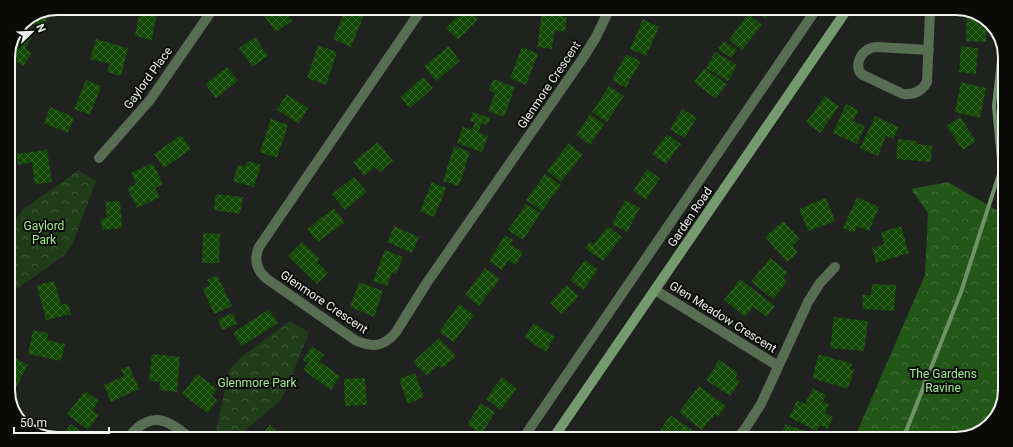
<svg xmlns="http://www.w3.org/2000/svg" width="1013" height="447" viewBox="0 0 1013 447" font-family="Roboto,sans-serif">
	<defs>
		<pattern id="forest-crowns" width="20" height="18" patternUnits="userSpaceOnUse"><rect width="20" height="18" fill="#235717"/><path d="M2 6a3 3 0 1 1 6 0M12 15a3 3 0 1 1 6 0" fill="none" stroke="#437039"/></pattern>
		<pattern id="park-crowns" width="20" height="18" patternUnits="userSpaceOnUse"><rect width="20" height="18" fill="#203d1a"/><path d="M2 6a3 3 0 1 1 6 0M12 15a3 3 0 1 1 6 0" fill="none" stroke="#415a3c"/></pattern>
		<pattern id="building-cross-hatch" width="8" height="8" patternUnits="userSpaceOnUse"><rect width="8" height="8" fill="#134805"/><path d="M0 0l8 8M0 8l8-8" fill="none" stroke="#36632a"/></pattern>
	</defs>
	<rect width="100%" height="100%" fill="#1f221f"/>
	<path fill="url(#forest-crowns)" d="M 948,182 L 1003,214 L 1001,409 L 983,431 L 957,439 L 854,439 L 925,275 L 928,213 L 911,189 Z"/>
	<path fill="url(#park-crowns)" d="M 79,170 L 87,176 L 96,181 L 72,245 L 66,254 L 17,289 L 8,283 L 8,265 L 14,223 L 22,210 Z
		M 290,321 L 309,333 L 285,392 L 279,402 L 239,436 L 224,436 L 216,430 L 230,369 L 239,359 Z"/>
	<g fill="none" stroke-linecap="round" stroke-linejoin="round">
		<path stroke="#6e9366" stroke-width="4" d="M 903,439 L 961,292 L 1000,171 L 994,106 L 1001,41"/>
	</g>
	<path fill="url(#building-cross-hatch)" d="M 57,8 L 40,29 L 29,20 Z
		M 140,8 L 158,8 L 152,40 L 135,36 Z
		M 259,9 L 283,9 L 292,21 L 276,32 Z
		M 346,9 L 352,9 L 364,15 L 351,47 L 333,39 Z
		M 463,10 L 469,10 L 478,19 L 458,40 L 446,28 Z
		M 755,11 L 771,11 L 765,19 Z
		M 967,12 L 975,12 L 987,21 L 986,42 L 966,41 Z
		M 542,13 L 567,17 L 565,32 L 555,30 L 552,49 L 537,47 Z
		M 748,14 L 762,25 L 742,50 L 729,40 Z
		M 643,19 L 659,27 L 646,56 L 630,49 Z
		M 20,28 L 32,37 L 25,48 L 32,53 L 23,66 L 10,57 L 16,49 L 12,45 Z
		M 255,37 L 268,56 L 252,67 L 239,48 Z
		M 96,39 L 128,48 L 121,76 L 107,72 L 110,64 L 90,59 Z
		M 724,41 L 737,50 L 731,58 L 718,49 Z
		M 318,45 L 337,52 L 326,85 L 307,78 Z
		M 449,46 L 460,61 L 436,81 L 424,66 Z
		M 961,46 L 978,48 L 976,74 L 959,72 Z
		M 522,47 L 538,54 L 526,85 L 510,78 Z
		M 715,52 L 737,65 L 728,81 L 706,68 Z
		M 626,54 L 641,61 L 626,88 L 612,80 Z
		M 227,67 L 238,81 L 216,98 L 205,84 Z
		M 704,68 L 727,84 L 716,99 L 694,82 Z
		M 423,77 L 433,88 L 410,108 L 400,97 Z
		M 493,79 L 515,87 L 504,117 L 488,111 L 495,93 L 489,90 Z
		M 86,80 L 101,86 L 90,115 L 74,109 Z
		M 961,82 L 986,88 L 980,118 L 955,112 Z
		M 609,86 L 624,96 L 607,122 L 592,112 Z
		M 286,94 L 308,108 L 299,123 L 277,110 Z
		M 825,96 L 839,106 L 820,133 L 806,122 Z
		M 846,104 L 858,110 L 853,121 L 865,126 L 857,144 L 833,133 Z
		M 50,107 L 74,117 L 68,133 L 44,123 Z
		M 682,109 L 697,117 L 685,138 L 670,130 Z
		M 473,112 L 490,118 L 487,125 L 482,123 L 478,132 L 488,136 L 482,152 L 457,143 L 463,127 L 472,130 L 475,122 L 470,121 Z
		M 590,114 L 604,124 L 590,145 L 576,135 Z
		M 875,116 L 899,127 L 893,139 L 886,136 L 878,156 L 860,148 Z
		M 960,117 L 976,141 L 963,150 L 946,126 Z
		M 271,119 L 288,125 L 277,158 L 260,152 Z
		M 667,134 L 681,144 L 666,164 L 652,154 Z
		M 181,135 L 191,149 L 164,168 L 154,154 Z
		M 898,139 L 917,141 L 917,144 L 932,146 L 931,162 L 896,159 Z
		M 378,142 L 393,161 L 380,172 L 375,167 L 364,176 L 353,162 Z
		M 569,143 L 583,155 L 561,182 L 547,171 Z
		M 454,146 L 470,152 L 459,186 L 443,181 Z
		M 47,150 L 52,182 L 35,184 L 32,162 L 18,165 L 16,154 Z
		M 247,161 L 261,165 L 254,187 L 233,181 L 238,165 L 245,167 Z
		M 153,163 L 163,184 L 155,188 L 160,197 L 137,208 L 127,188 L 136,184 L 131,173 Z
		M 647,169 L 660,178 L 646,200 L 633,191 Z
		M 545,174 L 561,185 L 542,211 L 526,200 Z
		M 354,177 L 367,192 L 345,210 L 332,194 Z
		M 432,182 L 446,188 L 434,217 L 420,211 Z
		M 216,194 L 243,197 L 240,214 L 214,210 Z
		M 857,197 L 879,207 L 869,231 L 857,226 L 854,233 L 843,228 Z
		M 826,198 L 835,221 L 808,231 L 799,209 Z
		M 625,200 L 640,208 L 627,232 L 612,224 Z
		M 120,201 L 122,228 L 102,230 L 101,219 L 107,218 L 105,202 Z
		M 526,204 L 541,213 L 523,240 L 508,230 Z
		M 334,208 L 345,222 L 318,242 L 307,229 Z
		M 783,221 L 800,239 L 792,246 L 798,252 L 787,262 L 765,237 Z
		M 394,226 L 419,237 L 412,253 L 387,242 Z
		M 608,226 L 622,237 L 603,261 L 585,248 L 590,242 L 594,244 Z
		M 901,226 L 909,253 L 876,263 L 872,248 L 884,244 L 881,232 Z
		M 203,233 L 220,234 L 219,263 L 202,263 Z
		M 505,235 L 513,240 L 510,244 L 523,252 L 516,265 L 508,260 L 502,270 L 489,261 Z
		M 302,242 L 320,259 L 317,262 L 328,273 L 317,284 L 288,256 Z
		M 385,250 L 403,257 L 396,274 L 392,272 L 387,286 L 373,281 Z
		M 770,258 L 788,272 L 783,278 L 787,282 L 773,299 L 751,282 Z
		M 585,260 L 598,270 L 583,290 L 570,280 Z
		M 485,268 L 500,279 L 479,306 L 465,295 Z
		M 217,275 L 232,306 L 214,314 L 203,289 L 210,285 L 207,280 Z
		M 740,279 L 775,306 L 767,317 L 753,307 L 745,317 L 724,300 Z
		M 54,281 L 61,305 L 68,303 L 71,314 L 46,320 L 37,285 Z
		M 359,282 L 383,291 L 374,317 L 350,307 Z
		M 872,284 L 896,285 L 894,311 L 862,309 L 863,295 L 871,295 Z
		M 566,285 L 579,296 L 562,314 L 550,303 Z
		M 459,304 L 474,315 L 454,342 L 439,332 Z
		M 269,309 L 278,323 L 242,346 L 233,333 Z
		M 233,313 L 237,324 L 222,330 L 218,319 Z
		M 834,317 L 868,321 L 864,351 L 830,348 Z
		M 534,323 L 555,337 L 546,352 L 524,337 Z
		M 33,330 L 48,333 L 47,340 L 65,344 L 61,361 L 28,354 Z
		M 439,338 L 456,356 L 442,369 L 439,365 L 427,376 L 413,362 Z
		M 312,346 L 324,355 L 319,361 L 340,376 L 331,390 L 303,370 L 308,363 L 303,360 Z
		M 152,354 L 180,357 L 177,392 L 159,390 L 160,382 L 149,381 Z
		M 819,354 L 852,364 L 850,369 L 854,370 L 848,389 L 812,378 Z
		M 13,357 L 28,365 L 12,395 L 8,393 L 8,365 Z
		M 719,360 L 738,373 L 735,378 L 740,382 L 730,396 L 706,380 Z
		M 129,366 L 139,389 L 111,402 L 104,385 L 124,376 L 121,369 Z
		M 415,373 L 424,397 L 408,404 L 399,379 Z
		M 197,374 L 217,389 L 212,396 L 217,400 L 208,413 L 182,394 Z
		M 502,377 L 517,389 L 501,410 L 486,399 Z
		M 365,378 L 367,405 L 345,406 L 344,379 Z
		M 699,386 L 726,406 L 718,417 L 715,414 L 702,430 L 679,412 Z
		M 813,388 L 826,395 L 823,401 L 829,405 L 825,413 L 833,417 L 828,429 L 820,425 L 817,431 L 789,417 L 797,400 L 805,404 Z
		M 85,391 L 99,401 L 92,410 L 99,415 L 88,430 L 67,414 Z
		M 480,403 L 495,412 L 482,434 L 467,425 Z
		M 670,415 L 697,433 L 694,438 L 655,438 Z
		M 71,424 L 85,434 L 85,435 L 62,435 Z
		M 785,424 L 826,438 L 780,438 Z
		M 270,425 L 283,436 L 260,436 Z"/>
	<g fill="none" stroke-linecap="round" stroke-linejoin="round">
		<path stroke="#586e53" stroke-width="10" d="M 421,10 L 259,247 C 254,259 256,270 267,279 L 355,340 C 372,348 384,347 396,332 L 426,284 L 583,58 L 596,37 L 609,10
			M 929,50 L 877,47 C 873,47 870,48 867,50 C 859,55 854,69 863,75 L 903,94 C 914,95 922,91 927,82 L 930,12
			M 99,158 L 150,100 L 213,9
			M 655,290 L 778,366
			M 130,436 C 138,425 152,416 166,422 C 174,425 181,431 188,436
			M 524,437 L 815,11
			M 737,438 L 745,429 L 761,404 L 808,302 L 820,283 L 835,267"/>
		<path stroke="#769a6f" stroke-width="10" d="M 554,437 L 846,11"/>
	</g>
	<g text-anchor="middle" stroke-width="4" stroke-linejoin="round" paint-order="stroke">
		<g font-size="12" fill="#f0f2ef" stroke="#0a0b09">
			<text transform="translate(148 78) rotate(-54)" y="4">Gaylord Place</text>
			<text transform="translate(549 85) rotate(-56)" y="4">Glenmore Crescent</text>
			<text transform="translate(690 217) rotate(-56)" y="4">Garden Road</text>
			<text transform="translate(324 302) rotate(34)" y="4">Glenmore Crescent</text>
			<text transform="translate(723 317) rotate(32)" y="4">Glen Meadow Crescent</text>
		</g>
		<g font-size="12" fill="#a0ea91" stroke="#0a0b09">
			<text x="44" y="230">Gaylord<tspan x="44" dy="14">Park</tspan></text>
			<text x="943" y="378">The Gardens<tspan x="943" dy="14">Ravine</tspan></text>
			<text x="257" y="387">Glenmore Park</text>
		</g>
	</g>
	<path d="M0 0H1013V447H0ZM57 15H956A42 42 0 0 1 998 57V390A42 42 0 0 1 956 432H57A42 42 0 0 1 15 390V57A42 42 0 0 1 57 15Z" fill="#0a0b09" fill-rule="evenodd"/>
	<path fill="none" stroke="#f0f2ef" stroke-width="2" d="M57 15H956A42 42 0 0 1 998 57V390A42 42 0 0 1 956 432H57A42 42 0 0 1 15 390V57A42 42 0 0 1 57 15Z"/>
	<g transform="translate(32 32) rotate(67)" stroke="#0a0b09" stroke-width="3" paint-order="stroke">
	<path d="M0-3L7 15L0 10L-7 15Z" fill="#f0f2ef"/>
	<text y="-6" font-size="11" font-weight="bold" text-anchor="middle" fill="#f0f2ef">N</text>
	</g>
	<path d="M14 427v6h95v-6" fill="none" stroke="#f0f2ef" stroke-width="2"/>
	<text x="20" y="427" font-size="12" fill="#f0f2ef" stroke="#0a0b09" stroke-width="3" paint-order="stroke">50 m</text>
</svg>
